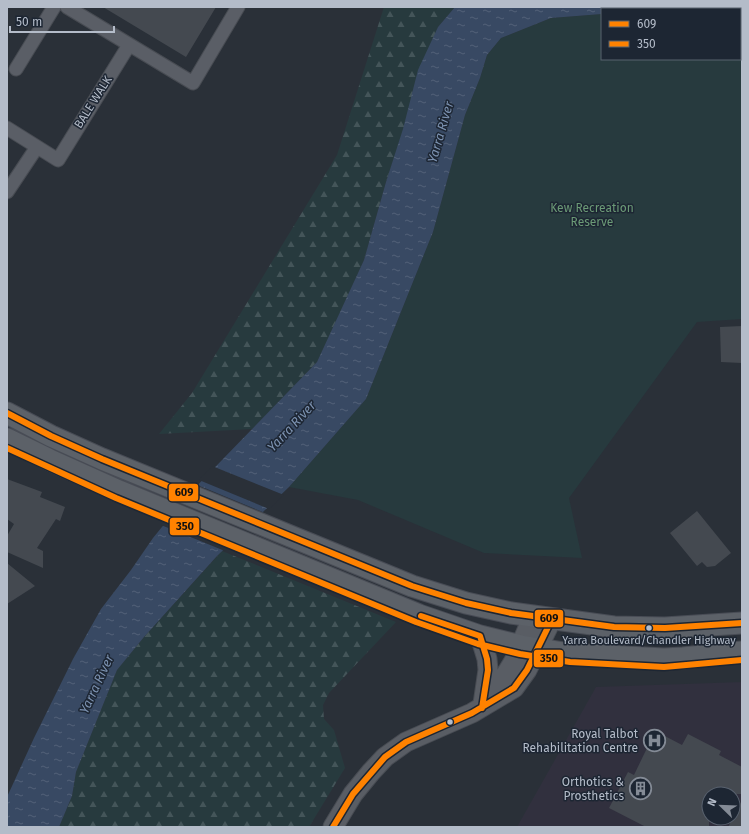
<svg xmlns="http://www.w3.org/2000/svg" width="749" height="834" viewBox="0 0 749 834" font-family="'Fira Sans',sans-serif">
	<defs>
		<pattern id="forest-firs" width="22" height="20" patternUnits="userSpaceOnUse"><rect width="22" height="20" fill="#273a3e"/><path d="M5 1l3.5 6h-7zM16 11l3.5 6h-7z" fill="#445559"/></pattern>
		<pattern id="water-ripples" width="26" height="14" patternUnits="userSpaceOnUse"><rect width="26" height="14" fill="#384963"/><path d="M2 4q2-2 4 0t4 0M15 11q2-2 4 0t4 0" fill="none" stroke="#526178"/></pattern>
	</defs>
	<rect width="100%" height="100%" fill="#2a3038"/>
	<path fill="#31303e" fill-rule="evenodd" d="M 742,682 L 742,827 L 517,827 L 596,687 ZM 709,794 L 733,794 L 733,818 L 709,818 Z"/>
	<path fill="#273a3e" d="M 692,7 L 742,7 L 742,319 L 697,322 L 569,498 L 582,558 L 484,553 L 358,500 L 289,487 L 366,399 L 433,232 L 465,115 L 480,78 L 487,55 L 501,38 L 551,18 L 602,14 L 602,59 L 740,59 L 740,9 L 666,9 Z"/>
	<path fill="url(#forest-firs)" d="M 384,7 L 455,7 L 438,27 L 386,182 L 364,260 L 333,328 L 317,362 L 252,429 L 159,434 L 192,393 L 337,155 Z
		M 222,551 L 396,622 L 329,693 L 323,705 L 324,719 L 334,730 L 345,768 L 309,827 L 59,827 L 72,796 L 76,772 L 117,670 L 144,637 Z"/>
	<path fill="url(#water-ripples)" d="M 455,7 L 692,7 L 666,9 L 602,9 L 602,14 L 551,18 L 501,38 L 487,55 L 480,78 L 465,115 L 433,232 L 366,399 L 289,487 L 217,556 L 144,637 L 117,670 L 76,772 L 72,796 L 59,827 L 7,827 L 7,797 L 34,738 L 73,659 L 101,609 L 131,570 L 153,538 L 189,494 L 317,362 L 364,260 L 386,182 L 403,129 L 418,70 L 438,27 Z"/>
	<path fill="#2a3038" d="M 212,466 L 284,495 L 269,509 L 199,480 Z
		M 195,484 L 265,513 L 225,551 L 161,525 Z"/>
	<path fill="#444950" d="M 103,7 L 216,7 L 186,57 Z
		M 742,326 L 742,363 L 721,362 L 720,327 Z
		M 7,479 L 42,492 L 40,497 L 65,507 L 60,521 L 56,519 L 37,548 L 43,551 L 43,568 L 7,552 L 7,536 L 14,524 L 7,519 Z
		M 697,511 L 731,553 L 715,566 L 707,567 L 702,562 L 697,566 L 670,533 Z
		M 7,563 L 35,586 L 7,604 Z
		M 661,734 L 682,745 L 688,734 L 721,751 L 719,755 L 742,767 L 742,794 L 709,794 L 709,827 L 646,827 L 609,808 L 628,772 L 634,775 L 648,746 L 653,749 Z
		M 742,800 L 742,827 L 728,827 L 733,818 Z"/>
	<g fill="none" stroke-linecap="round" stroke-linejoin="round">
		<defs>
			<path id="street" d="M 67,7 L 193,83 L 238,7
				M 16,69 L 54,7
				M 7,128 L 58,160 L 129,45
				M 7,192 L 37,147"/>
			<path id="secondary" d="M 480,636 L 487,659 L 488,670 L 483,704
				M 489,702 L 514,661 L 533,616
				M 333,827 L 353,794 L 371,772 L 385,757 L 406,742 L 472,713 L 514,688 L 527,670 L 552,619"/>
			<path id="primary" d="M 7,413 L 51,436 L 102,459 L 412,586 L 466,603 L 511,613 L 614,627 L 665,628 L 742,623
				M 7,439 L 50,460 L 119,491 L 419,615 L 480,636 L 521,646 L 570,654 L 664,659 L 683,658 L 742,652"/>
		</defs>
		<use href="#street" stroke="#484c53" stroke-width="15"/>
		<use href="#secondary" stroke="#484c53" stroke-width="21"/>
		<use href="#primary" stroke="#484c55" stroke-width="23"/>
		<use href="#street" stroke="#5a5e66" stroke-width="13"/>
		<use href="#secondary" stroke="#595d64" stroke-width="19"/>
		<use href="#primary" stroke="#5c6168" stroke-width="21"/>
		<defs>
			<path id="bus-1" d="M 7,413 L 51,436 L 102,459 L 412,586 L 466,603 L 511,613 L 614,627 L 665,628 L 742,623
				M 421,616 L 480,636 L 487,659 L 488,670 L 482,708
				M 333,827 L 353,794 L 385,757 L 406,742 L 472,713 L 514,688 L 527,670 L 552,619"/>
			<path id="bus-2" d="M 7,448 L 116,498 L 416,622 L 478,644 L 520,654 L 570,662 L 664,667 L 742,660"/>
		</defs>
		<use href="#bus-1" stroke="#1d2633" stroke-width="9"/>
		<use href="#bus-2" stroke="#1d2633" stroke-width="9"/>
		<use href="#bus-1" stroke="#ff8200" stroke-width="6"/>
		<use href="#bus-2" stroke="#ff8200" stroke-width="6"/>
	</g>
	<defs>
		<symbol id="hospital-ring" viewBox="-11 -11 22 22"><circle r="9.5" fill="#1d2633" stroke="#848b96" stroke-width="1.5"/><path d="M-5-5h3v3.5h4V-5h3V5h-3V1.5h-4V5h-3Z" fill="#848b96"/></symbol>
		<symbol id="building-ring" viewBox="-11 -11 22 22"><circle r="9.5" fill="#1d2633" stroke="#848b96" stroke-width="1.5"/><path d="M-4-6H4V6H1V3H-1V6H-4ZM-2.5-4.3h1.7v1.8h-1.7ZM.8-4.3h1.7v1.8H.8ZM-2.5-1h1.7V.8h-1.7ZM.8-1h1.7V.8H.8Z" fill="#848b96"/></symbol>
	</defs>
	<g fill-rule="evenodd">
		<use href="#hospital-ring" x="642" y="728" width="25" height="25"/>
		<use href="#building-ring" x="628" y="776" width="25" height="25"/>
	</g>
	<g fill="#b4bcc9" stroke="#1d2633" stroke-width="1.5">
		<circle cx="649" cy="628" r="3.5"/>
		<circle cx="450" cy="722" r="3.5"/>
	</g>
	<g text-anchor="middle" stroke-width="3" stroke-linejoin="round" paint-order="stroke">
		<g font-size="11" fill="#b4bcc9" stroke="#1d2633">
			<text x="649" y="644">Yarra Boulevard/Chandler Highway</text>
		</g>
		<g font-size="12" fill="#b4bcc9" stroke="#1d2633">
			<text transform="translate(93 102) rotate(-58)" y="4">BALE WALK</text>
		</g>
		<g font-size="12" fill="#6b9a76" stroke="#1d2633">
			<text x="592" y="212">Kew Recreation<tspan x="592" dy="14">Reserve</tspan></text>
		</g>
		<g font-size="12" fill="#b4bcc9" stroke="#1d2633" text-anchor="end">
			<text x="638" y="738">Royal Talbot<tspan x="638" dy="14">Rehabilitation Centre</tspan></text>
			<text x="624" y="786">Orthotics &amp;<tspan x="624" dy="14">Prosthetics</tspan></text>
		</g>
		<g font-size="13" font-style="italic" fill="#7c92b1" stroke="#1d2633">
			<text transform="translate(440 132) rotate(-74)" y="5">Yarra River</text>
			<text transform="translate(291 426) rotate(-47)" y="5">Yarra River</text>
			<text transform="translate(96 684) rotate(-65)" y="5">Yarra River</text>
		</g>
	</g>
	<g stroke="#1d2633" stroke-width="1.5">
		<rect x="168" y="483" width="31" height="19" rx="4" fill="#ff8200"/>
		<rect x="169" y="517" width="31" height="19" rx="4" fill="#ff8200"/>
		<rect x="534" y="609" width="30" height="19" rx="4" fill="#ff8200"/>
		<rect x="533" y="649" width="31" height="19" rx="4" fill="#ff8200"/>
	</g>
	<g font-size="11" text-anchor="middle" font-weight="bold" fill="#111">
		<text x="184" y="496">609</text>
		<text x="185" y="530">350</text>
		<text x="549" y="622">609</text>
		<text x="549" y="662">350</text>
	</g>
	<rect width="749" height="834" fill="none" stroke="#b4bcc9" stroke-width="16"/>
	<rect x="601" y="8" width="140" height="52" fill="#1d2633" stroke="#59626f"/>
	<rect x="609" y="21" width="20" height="6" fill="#ff8200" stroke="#59626f"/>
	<text x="637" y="28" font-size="12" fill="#b4bcc9">609</text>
	<rect x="609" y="41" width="20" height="6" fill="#ff8200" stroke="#59626f"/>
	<text x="637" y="48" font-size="12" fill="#b4bcc9">350</text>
	<g transform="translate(721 806) rotate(293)"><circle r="19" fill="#1d2633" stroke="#59626f"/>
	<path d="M0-3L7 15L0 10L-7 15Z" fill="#848b96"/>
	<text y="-6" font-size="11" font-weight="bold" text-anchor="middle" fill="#b4bcc9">N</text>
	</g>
	<path d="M10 26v6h104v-6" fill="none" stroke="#b4bcc9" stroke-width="2"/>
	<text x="16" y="26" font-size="12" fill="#b4bcc9" stroke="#1d2633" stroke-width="3" paint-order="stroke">50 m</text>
</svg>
